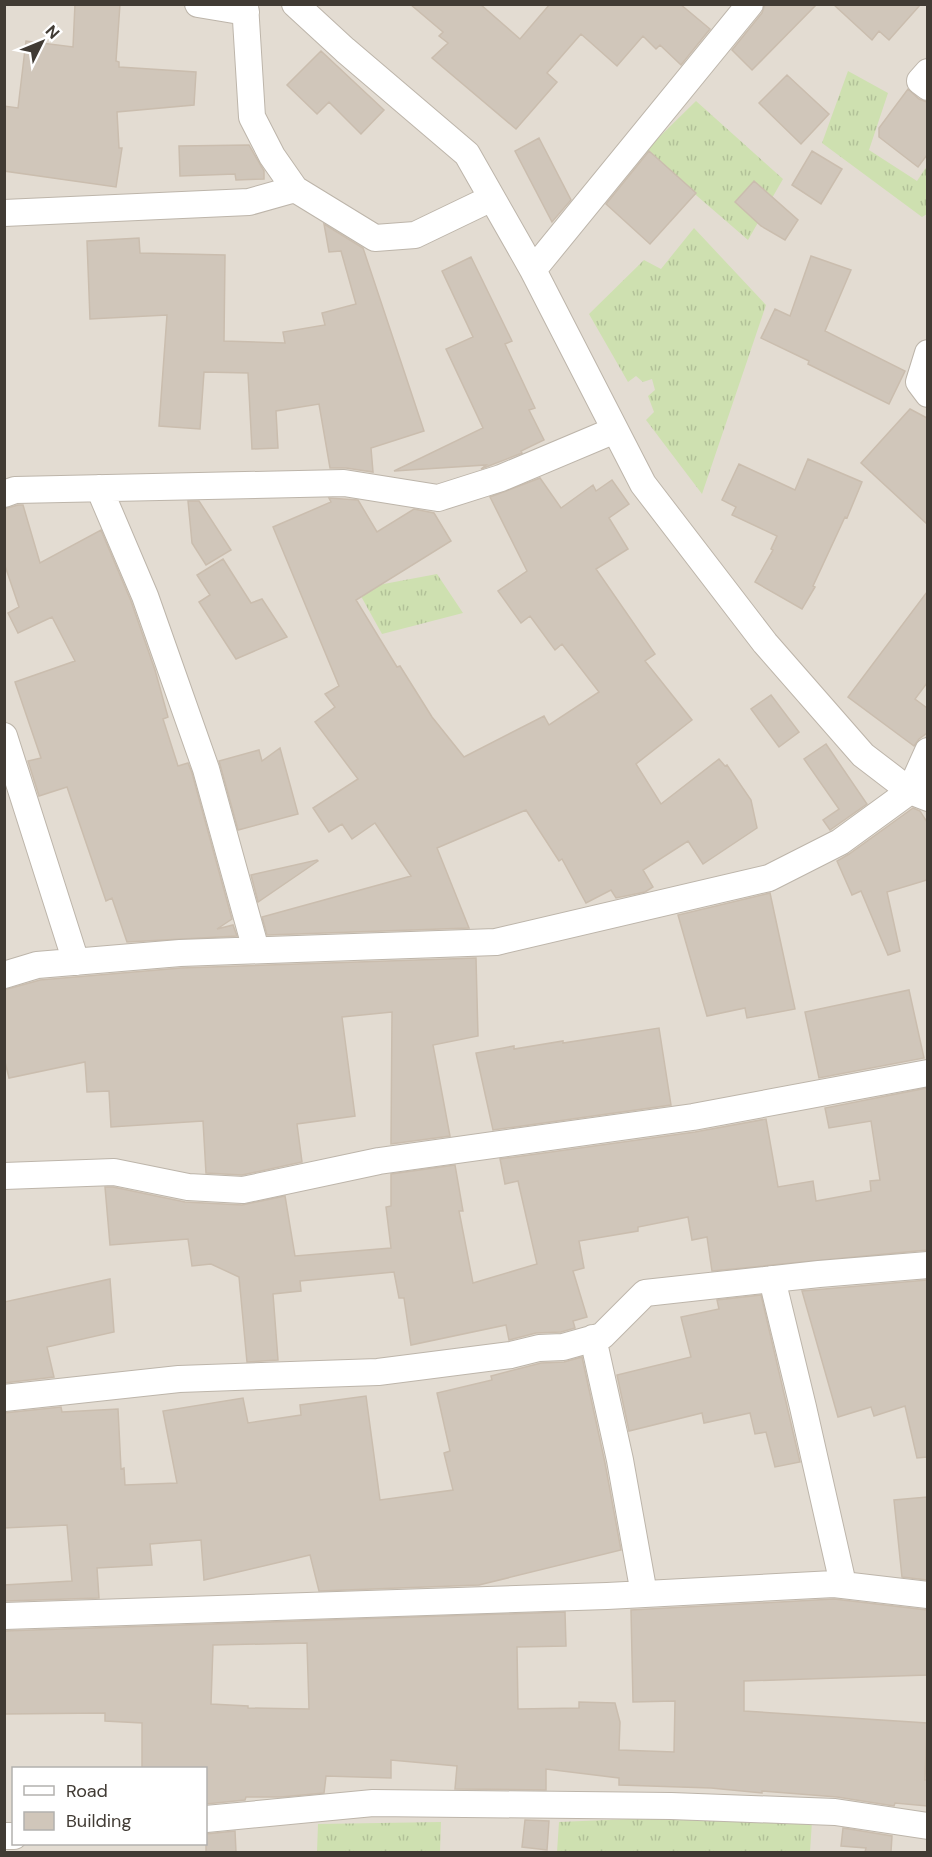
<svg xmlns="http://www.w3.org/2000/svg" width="932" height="1857" viewBox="0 0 932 1857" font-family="'DM Sans',sans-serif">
	<defs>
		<pattern id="grass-tufts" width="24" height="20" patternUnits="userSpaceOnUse" patternTransform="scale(1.5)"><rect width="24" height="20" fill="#cee0b0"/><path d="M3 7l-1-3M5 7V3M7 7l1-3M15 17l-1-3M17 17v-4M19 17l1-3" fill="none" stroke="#b2c198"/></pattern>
	</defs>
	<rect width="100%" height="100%" fill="#f0ebe4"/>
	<path fill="#e3dcd2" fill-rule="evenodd" d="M 5,5 L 927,5 L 927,1852 L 5,1852 ZM 14,1768 L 206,1768 L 206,1844 L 14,1844 Z"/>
	<path fill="url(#grass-tufts)" d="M 848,71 L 888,93 L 869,150 L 917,181 L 927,166 L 927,214 L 922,217 L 822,143 Z
		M 696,101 L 783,179 L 748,240 L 645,151 Z
		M 694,228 L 766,305 L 702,494 L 646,420 L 654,412 L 648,396 L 655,390 L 652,379 L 643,382 L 636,376 L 628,382 L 589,314 L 644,260 L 661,269 Z
		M 437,574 L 463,613 L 382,634 L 357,589 Z
		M 677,1817 L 812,1821 L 810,1852 L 557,1852 L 559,1822 Z
		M 441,1822 L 440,1852 L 317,1852 L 318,1824 Z"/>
	<path fill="#d0c6ba" stroke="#cabdae" stroke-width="1.5" fill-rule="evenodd" d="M 75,4 L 120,4 L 116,61 L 119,62 L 119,67 L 196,72 L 194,105 L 117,112 L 119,148 L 122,148 L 116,187 L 4,171 L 4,106 L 18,108 L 26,41 L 73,47 Z
		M 410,4 L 480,4 L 520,39 L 550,4 L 680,4 L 710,29 L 681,65 L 660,45 L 656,49 L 643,36 L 617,66 L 581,34 L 547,73 L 557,82 L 516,129 L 432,58 L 448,43 L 439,36 L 443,32 Z
		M 765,4 L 817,4 L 752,70 L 732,50 L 762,13 Z
		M 833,4 L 921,4 L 889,40 L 879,31 L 872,40 Z
		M 321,51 L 384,110 L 361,134 L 329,102 L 317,114 L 287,85 Z
		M 787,75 L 829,114 L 801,144 L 759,103 Z
		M 908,89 L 919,99 L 927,102 L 927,155 L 918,167 L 879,137 L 879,128 Z
		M 539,138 L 571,200 L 552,222 L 515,151 Z
		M 249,145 L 264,171 L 264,179 L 236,180 L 235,174 L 180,176 L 179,146 Z
		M 649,151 L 696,193 L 650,244 L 606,204 Z
		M 812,151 L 842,169 L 821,204 L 792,185 Z
		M 754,181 L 798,220 L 785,240 L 761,226 L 735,202 Z
		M 324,224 L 363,248 L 424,431 L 371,448 L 373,472 L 346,468 L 330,468 L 319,404 L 276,411 L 278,448 L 252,449 L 248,373 L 204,372 L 200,429 L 159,426 L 167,315 L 90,319 L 87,241 L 139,238 L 140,253 L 225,255 L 224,341 L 285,343 L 283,332 L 325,325 L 322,313 L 356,304 L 341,251 L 329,252 Z
		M 811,256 L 851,270 L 825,331 L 905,371 L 889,404 L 808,364 L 809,361 L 761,338 L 775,309 L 790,316 Z
		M 471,257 L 512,341 L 505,344 L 535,408 L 529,410 L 544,440 L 521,451 L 522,453 L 481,469 L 486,465 L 394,471 L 483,428 L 446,349 L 473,337 L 442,271 Z
		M 910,409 L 927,418 L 927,524 L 861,463 Z
		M 808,459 L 862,482 L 847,518 L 845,517 L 813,586 L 815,587 L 802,609 L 755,582 L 773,550 L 771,549 L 777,536 L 732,515 L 736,507 L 722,500 L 739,464 L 795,490 Z
		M 540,478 L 561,508 L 593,485 L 596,491 L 612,480 L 629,504 L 609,518 L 628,549 L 596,569 L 655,654 L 645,661 L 692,720 L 636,764 L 661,804 L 719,759 L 725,766 L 727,765 L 751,800 L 757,828 L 703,864 L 688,841 L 643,870 L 653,887 L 645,892 L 616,898 L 611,890 L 586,903 L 562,859 L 559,861 L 526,810 L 437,848 L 469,928 L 267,935 L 262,917 L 411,876 L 375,823 L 352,839 L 342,824 L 329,832 L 313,808 L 358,779 L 315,722 L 335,707 L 325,694 L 339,686 L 273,527 L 331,502 L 329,498 L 358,500 L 377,532 L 414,509 L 434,513 L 451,541 L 356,600 L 397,667 L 400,666 L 432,717 L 464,757 L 544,716 L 549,725 L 599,692 L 562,644 L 555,650 L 530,616 L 521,623 L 498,591 L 527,571 L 490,497 Z
		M 188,501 L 199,501 L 231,550 L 206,565 L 192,543 Z
		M 18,505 L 23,505 L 40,563 L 101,530 L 131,601 L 155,670 L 168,717 L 163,719 L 178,766 L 188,763 L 192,773 L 232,919 L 217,929 L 233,925 L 237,936 L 127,942 L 112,898 L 106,901 L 67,787 L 39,796 L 28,761 L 41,758 L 15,682 L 75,661 L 52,617 L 18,633 L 8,613 L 19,607 L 4,563 L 4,509 Z
		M 223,559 L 251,603 L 262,599 L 287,637 L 236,659 L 199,602 L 210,595 L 197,575 Z
		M 927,592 L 927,683 L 915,699 L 927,708 L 927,733 L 919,739 L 914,746 L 848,697 Z
		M 771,695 L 799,732 L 779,747 L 751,709 Z
		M 826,744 L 867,804 L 830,830 L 823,820 L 839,809 L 804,759 Z
		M 280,748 L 298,814 L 238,830 L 219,761 L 259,750 L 262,761 Z
		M 913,808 L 920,811 L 927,822 L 927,880 L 887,892 L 900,951 L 888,955 L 861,891 L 852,895 L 837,861 L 849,854 Z
		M 317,860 L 318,861 L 258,902 L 251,875 Z
		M 770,893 L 795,1009 L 747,1018 L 745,1008 L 707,1016 L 678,915 Z
		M 476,958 L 478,1036 L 433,1045 L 450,1136 L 391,1144 L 392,1012 L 342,1017 L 355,1116 L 297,1124 L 302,1162 L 242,1175 L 206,1173 L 203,1121 L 111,1127 L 109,1091 L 87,1092 L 85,1062 L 9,1078 L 4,1058 L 4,990 L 40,980 L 181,968 Z
		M 909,990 L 924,1058 L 819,1078 L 805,1012 Z
		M 659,1028 L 671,1105 L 493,1130 L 476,1053 L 514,1046 L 514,1049 L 563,1041 L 563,1043 Z
		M 927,1088 L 927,1250 L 712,1271 L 707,1237 L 692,1240 L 688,1217 L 638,1227 L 638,1231 L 579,1241 L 584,1268 L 573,1271 L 587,1317 L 573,1321 L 575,1328 L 561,1332 L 536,1333 L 509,1340 L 506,1325 L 411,1345 L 404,1298 L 399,1298 L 394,1272 L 300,1281 L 301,1291 L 273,1294 L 278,1360 L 247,1362 L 239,1277 L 211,1264 L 192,1266 L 188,1239 L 110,1245 L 105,1187 L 113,1187 L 185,1202 L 242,1205 L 285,1196 L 295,1256 L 391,1248 L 386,1207 L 391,1206 L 391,1174 L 455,1165 L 463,1211 L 459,1211 L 473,1283 L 537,1264 L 518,1181 L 505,1184 L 500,1159 L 695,1132 L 766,1119 L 778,1187 L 813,1181 L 816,1201 L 871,1191 L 870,1181 L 880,1180 L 871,1121 L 829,1128 L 825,1108 Z
		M 110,1279 L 114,1332 L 47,1347 L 54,1377 L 4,1383 L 4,1302 Z
		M 927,1280 L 927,1457 L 917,1458 L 905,1406 L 874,1416 L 871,1407 L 838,1417 L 802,1291 Z
		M 761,1295 L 800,1462 L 775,1467 L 766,1432 L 755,1434 L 750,1413 L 704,1423 L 702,1413 L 629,1431 L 617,1375 L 691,1357 L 681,1317 L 719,1309 L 717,1300 Z
		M 582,1357 L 605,1463 L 621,1550 L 479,1585 L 319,1591 L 310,1555 L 204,1580 L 201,1540 L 150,1544 L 152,1565 L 97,1568 L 99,1598 L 4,1601 L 4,1585 L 72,1581 L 67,1525 L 4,1528 L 4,1413 L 61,1407 L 62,1412 L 118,1409 L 121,1469 L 124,1468 L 125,1485 L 177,1483 L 163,1411 L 243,1398 L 248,1423 L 301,1415 L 300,1405 L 366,1396 L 380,1500 L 453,1490 L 444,1453 L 450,1451 L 437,1393 L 492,1380 L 491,1376 L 541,1363 L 564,1362 Z
		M 927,1497 L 927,1580 L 902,1577 L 894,1500 Z
		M 834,1599 L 927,1610 L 927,1675 L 744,1681 L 744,1711 L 927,1723 L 925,1780 L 927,1780 L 927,1806 L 895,1803 L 894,1806 L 837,1797 L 762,1791 L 762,1793 L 711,1788 L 619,1785 L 619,1778 L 546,1769 L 546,1790 L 455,1789 L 457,1766 L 391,1760 L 391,1778 L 326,1776 L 324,1793 L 281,1797 L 246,1797 L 245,1800 L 206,1804 L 206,1768 L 142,1768 L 142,1723 L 105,1721 L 105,1713 L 4,1714 L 4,1631 L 565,1612 L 566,1646 L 517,1647 L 518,1709 L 579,1708 L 579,1702 L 615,1703 L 620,1722 L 619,1750 L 674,1752 L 675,1701 L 633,1702 L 631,1610 ZM 307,1643 L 309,1709 L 248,1708 L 248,1706 L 211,1704 L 213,1645 Z
		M 525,1820 L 549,1821 L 547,1850 L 522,1847 Z
		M 843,1828 L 892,1836 L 891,1852 L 865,1852 L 866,1848 L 841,1846 Z
		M 235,1831 L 236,1852 L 206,1852 L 206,1834 Z"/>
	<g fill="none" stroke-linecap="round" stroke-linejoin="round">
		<defs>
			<path id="street" d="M 198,4 L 246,12
				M 245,4 L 252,117 L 272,156 L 295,189 L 375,238 L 415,235 L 492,198
				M 295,4 L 345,50 L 467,154 L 533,270 L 643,484 L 765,643 L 863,755 L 910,791 L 928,798
				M 928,72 L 920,81 L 928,87
				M 4,213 L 249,202 L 295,189
				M 533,270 L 750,4
				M 928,353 L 919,382 L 928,394
				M 99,488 L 145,596 L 206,769 L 256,950
				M 4,494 L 15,490 L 344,483 L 438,498 L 501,478 L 615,430
				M 4,736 L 76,962
				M 4,975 L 37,965 L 180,953 L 496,942 L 769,878 L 840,842 L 910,791 L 928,751
				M 4,1176 L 114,1172 L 188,1187 L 243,1190 L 379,1161 L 693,1117 L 928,1073
				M 772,1279 L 803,1407 L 843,1584
				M 593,1338 L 620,1460 L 644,1594
				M 4,1398 L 179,1379 L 378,1372 L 511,1355 L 539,1348 L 563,1347 L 602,1336 L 645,1293 L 819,1274 L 928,1265
				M 4,1616 L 607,1596 L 834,1584 L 928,1595
				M 206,1819 L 373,1803 L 671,1806 L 835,1812 L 928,1826
				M 4,1836 L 14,1836"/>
		</defs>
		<use href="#street" stroke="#bdb5aa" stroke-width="28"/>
		<use href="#street" stroke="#fff" stroke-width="26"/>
	</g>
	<rect width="932" height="1857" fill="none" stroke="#413b34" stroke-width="12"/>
	<rect x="12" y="1767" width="195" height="78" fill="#ffffff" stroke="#b3b1ae" stroke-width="1.5"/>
	<rect x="24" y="1786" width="30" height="9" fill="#ffffff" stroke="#b3b1ae" stroke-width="1.5"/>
	<text x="66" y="1797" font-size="18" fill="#413b34">Road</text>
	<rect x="24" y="1812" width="30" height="18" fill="#d0c6ba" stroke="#b3b1ae" stroke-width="1.5"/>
	<text x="66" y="1827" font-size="18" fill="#413b34">Building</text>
	<g transform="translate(42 42) rotate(47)" stroke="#ffffff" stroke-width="4.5" paint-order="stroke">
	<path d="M0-4.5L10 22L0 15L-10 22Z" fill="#413b34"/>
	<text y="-9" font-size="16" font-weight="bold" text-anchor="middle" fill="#413b34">N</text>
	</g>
</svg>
